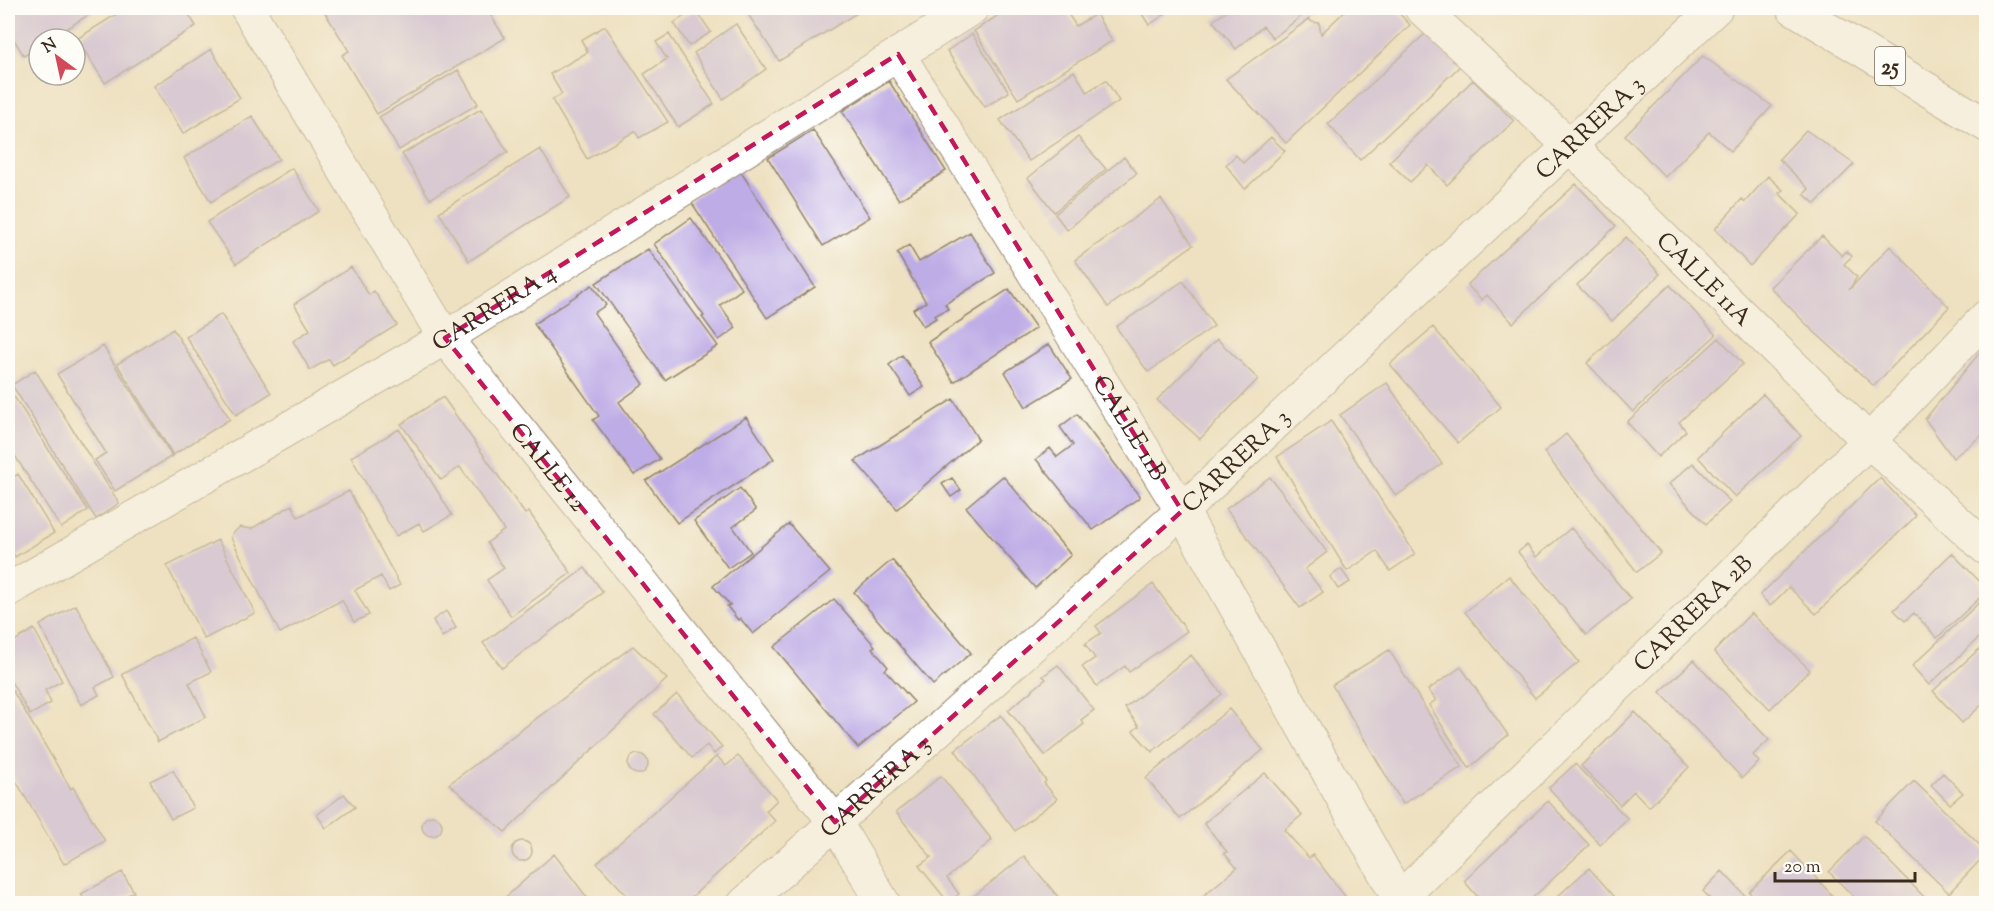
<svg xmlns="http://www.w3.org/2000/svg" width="1994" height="911" viewBox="0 0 1994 911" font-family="'Sorts Mill Goudy',serif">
	<rect width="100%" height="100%" fill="#fdfcf7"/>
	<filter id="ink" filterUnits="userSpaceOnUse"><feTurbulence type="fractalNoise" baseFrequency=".0167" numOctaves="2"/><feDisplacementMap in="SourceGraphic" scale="12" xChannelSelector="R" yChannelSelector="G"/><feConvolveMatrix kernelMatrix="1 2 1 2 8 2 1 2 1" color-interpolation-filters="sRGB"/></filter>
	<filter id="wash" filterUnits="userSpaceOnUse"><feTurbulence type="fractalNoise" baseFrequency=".008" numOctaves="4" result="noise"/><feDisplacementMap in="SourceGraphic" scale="24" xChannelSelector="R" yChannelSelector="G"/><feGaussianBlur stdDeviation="1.35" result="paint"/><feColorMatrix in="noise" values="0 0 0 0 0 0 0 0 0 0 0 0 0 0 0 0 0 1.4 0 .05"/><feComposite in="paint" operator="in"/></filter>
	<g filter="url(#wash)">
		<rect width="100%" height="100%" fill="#eee1c1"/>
		<g id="blocks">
			<path fill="#beace6" d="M 8,8 L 99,8 L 51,39 L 39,39 L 39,47 L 24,56 L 8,30 Z
				M 126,8 L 185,8 L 196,26 L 105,83 L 77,39 Z
				M 322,8 L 486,8 L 505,38 L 377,114 L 342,55 L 349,51 Z
				M 744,8 L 865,8 L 779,61 Z
				M 1016,8 L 1064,8 L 1076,26 L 1096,14 L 1112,41 L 1018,99 L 974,31 L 1000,14 L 1002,16 Z
				M 1138,8 L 1164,8 L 1162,9 L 1165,14 L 1149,25 Z
				M 1230,8 L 1312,8 L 1273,38 L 1263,26 L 1236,49 L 1213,21 Z
				M 1348,8 L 1394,8 L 1410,25 L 1286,143 L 1226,79 L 1309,19 L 1312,22 L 1319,23 L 1321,34 Z
				M 695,9 L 711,32 L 689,46 L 674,23 Z
				M 736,24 L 766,69 L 723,99 L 694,53 Z
				M 605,26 L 668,122 L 639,138 L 635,131 L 587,159 L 552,100 L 562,94 L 550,74 L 588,52 L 581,40 Z
				M 1426,33 L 1460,66 L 1360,160 L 1328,124 Z
				M 669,34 L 714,104 L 678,127 L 644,74 L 667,59 L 656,42 Z
				M 972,34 L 1009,92 L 985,107 L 947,51 Z
				M 211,49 L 240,98 L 183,134 L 154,86 Z
				M 1703,56 L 1772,106 L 1731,151 L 1709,132 L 1665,177 L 1625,135 Z
				M 458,70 L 478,104 L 399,150 L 379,117 Z
				M 1074,71 L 1087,92 L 1106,80 L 1119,101 L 1029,161 L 1000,120 Z
				M 1473,80 L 1514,121 L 1447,185 L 1428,165 L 1410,182 L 1389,162 Z
				M 889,81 L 946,171 L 899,200 L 842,111 Z
				M 481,109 L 508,152 L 430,199 L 402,154 Z
				M 252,116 L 279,159 L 211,202 L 184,158 Z
				M 813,130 L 870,217 L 823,246 L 768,158 Z
				M 1806,130 L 1854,164 L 1815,204 L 1804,194 L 1809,189 L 1779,159 Z
				M 1078,137 L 1106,169 L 1054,212 L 1028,178 Z
				M 1271,137 L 1285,151 L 1245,189 L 1226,165 L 1236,155 L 1243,163 Z
				M 540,149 L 570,197 L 469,261 L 439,212 Z
				M 1124,157 L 1137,173 L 1067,230 L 1055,214 Z
				M 292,168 L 319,211 L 236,264 L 207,222 Z
				M 739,169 L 815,287 L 767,318 L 690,200 Z
				M 1768,176 L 1783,190 L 1779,193 L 1800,214 L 1750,266 L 1715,229 L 1742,199 L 1745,202 Z
				M 1576,184 L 1616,226 L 1513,323 L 1487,295 L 1482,300 L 1467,285 Z
				M 1161,199 L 1193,245 L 1108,307 L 1075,260 Z
				M 691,218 L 742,289 L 720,305 L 736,328 L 719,340 L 702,317 L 704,316 L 654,244 Z
				M 970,232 L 995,273 L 945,304 L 948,309 L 934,316 L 936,318 L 923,326 L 913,309 L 926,302 L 897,253 L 909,245 L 919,262 Z
				M 1822,236 L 1842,256 L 1846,251 L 1852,256 L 1844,264 L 1857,277 L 1849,290 L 1890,246 L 1949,307 L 1874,386 L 1810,328 L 1770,287 Z
				M 1626,237 L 1660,274 L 1612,321 L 1577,285 Z
				M 648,249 L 718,346 L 665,380 L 596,283 Z
				M 351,267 L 369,295 L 374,291 L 397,325 L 333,365 L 329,359 L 310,370 L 293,341 L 310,330 L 294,304 Z
				M 1183,281 L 1214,326 L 1148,372 L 1116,327 Z
				M 592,285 L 606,305 L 594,313 L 644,384 L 619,402 L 660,459 L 634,475 L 593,420 L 599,416 L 534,324 Z
				M 1670,285 L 1716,335 L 1633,412 L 1587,363 Z
				M 1009,289 L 1036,328 L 954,382 L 928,342 Z
				M 221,314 L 271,393 L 236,415 L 186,337 Z
				M 1433,327 L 1501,407 L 1458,443 L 1390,364 Z
				M 173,329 L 230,419 L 173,455 L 117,364 Z
				M 1719,338 L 1743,364 L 1679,422 L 1686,431 L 1658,457 L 1627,422 Z
				M 1217,339 L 1258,379 L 1200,439 L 1157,400 Z
				M 1049,344 L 1072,379 L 1026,407 L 1005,372 Z
				M 1986,345 L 1986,432 L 1953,458 L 1925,419 Z
				M 103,346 L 172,456 L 115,491 L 95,460 L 106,453 L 57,374 Z
				M 902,355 L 924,387 L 910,396 L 889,365 Z
				M 35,370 L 119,503 L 96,519 L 12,385 Z
				M 1387,383 L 1442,464 L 1396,496 L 1340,415 Z
				M 9,389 L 88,510 L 61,528 L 8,445 L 8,390 Z
				M 1763,394 L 1801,436 L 1735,497 L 1698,457 Z
				M 443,397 L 525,514 L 529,512 L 571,573 L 511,616 L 487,580 L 504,568 L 487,543 L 504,530 L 460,467 L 441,480 L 401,424 Z
				M 953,399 L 978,439 L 897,509 L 855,461 Z
				M 1077,414 L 1140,497 L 1093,530 L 1036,459 L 1050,448 L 1057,457 L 1073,445 L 1060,427 Z
				M 746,417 L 774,459 L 677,523 L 646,481 Z
				M 1331,421 L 1415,554 L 1390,571 L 1377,551 L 1347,571 L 1277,457 Z
				M 399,429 L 452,515 L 424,531 L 419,523 L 396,536 L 351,457 Z
				M 1566,434 L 1661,553 L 1637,572 L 1544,452 Z
				M 1693,463 L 1730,502 L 1706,524 L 1669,484 Z
				M 18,474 L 54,533 L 15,557 L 8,545 L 8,481 Z
				M 1003,476 L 1071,555 L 1035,588 L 966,507 Z
				M 1270,477 L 1327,552 L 1305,569 L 1323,592 L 1300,608 L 1226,509 Z
				M 952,478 L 961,490 L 951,497 L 942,484 Z
				M 1880,478 L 1916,516 L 1816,614 L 1789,587 L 1770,606 L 1760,595 Z
				M 740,488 L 756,510 L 733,527 L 751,552 L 728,568 L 694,521 Z
				M 349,491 L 400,585 L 389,591 L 381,576 L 355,590 L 369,615 L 354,622 L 342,600 L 280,633 L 231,538 L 232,534 L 240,527 L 251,529 L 292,505 L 298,517 Z
				M 789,524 L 830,572 L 753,634 L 740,618 L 738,620 L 727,606 L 730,605 L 713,586 Z
				M 1571,528 L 1631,599 L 1586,635 L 1518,552 L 1527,545 L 1536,557 Z
				M 218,540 L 255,613 L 204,639 L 167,566 Z
				M 1952,553 L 1986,588 L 1986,592 L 1937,638 L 1914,613 L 1905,621 L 1894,610 Z
				M 892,560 L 971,653 L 933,685 L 854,592 Z
				M 585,568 L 603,592 L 502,668 L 483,643 Z
				M 1341,569 L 1350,582 L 1338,589 L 1330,577 Z
				M 1509,576 L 1579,662 L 1535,698 L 1465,612 Z
				M 1153,584 L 1187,631 L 1129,672 L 1125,666 L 1097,686 L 1082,667 L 1095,658 L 1085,644 L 1101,633 L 1096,626 Z
				M 1986,596 L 1986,631 L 1929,685 L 1912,666 Z
				M 834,599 L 875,646 L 872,648 L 888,667 L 885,670 L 914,702 L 858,748 L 774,647 Z
				M 76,605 L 114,677 L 95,687 L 99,695 L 81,705 L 40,625 Z
				M 446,611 L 456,628 L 442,637 L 433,620 Z
				M 1751,613 L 1810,670 L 1770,709 L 1714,652 Z
				M 34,629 L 62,681 L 45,690 L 51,703 L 30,715 L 8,676 L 8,645 Z
				M 193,638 L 211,672 L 189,683 L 206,717 L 158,742 L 122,674 Z
				M 1986,643 L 1986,701 L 1962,723 L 1933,691 Z
				M 633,646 L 667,679 L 505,832 L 449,784 Z
				M 1389,650 L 1462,767 L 1403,804 L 1332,685 Z
				M 1191,655 L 1222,694 L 1152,752 L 1133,731 L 1139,726 L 1125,708 Z
				M 1694,660 L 1769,740 L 1753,755 L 1759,762 L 1742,778 L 1660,692 Z
				M 1058,665 L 1094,710 L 1081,720 L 1084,724 L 1045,755 L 1008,710 L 1046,679 L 1043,676 Z
				M 1461,667 L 1508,735 L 1469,768 L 1429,705 L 1436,700 L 1428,690 Z
				M 8,683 L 71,789 L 73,787 L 105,841 L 64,864 L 8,767 Z
				M 677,694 L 722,747 L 714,754 L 707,745 L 692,758 L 654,714 Z
				M 1229,709 L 1263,750 L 1180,819 L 1146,778 Z
				M 1635,712 L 1689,767 L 1649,807 L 1634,791 L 1620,805 L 1581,766 Z
				M 1001,715 L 1046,781 L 1044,783 L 1057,799 L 1015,831 L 955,750 Z
				M628 764a10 10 0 1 1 20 0a10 10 0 1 1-20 0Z
				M 717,756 L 726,766 L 738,756 L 777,800 L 766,811 L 775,821 L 684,904 L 635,904 L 597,863 Z
				M 1575,764 L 1628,819 L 1600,845 L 1549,788 Z
				M 173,770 L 193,808 L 171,819 L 150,781 Z
				M 1265,773 L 1302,815 L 1284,830 L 1309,858 L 1313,855 L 1351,904 L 1193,904 L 1237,868 L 1224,853 L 1227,852 L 1204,823 Z
				M 1943,773 L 1963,793 L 1950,804 L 1931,785 Z
				M 941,776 L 992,840 L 947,878 L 959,894 L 948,902 L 919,866 L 931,857 L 896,812 Z
				M 1914,781 L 1986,851 L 1986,854 L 1949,893 L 1875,821 Z
				M 344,794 L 355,807 L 326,828 L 317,815 Z
				M 1548,801 L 1589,845 L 1526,904 L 1484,904 L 1464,881 Z
				M422 826a10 10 0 1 1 20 0a10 10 0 1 1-20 0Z
				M 1864,836 L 1931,904 L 1861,904 L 1829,872 Z
				M512 851a10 10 0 1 1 20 0a10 10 0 1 1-20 0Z
				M 1791,851 L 1806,867 L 1840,904 L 1760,904 L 1749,892 Z
				M 554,854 L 592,904 L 498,904 Z
				M 1024,856 L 1064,904 L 964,904 L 1023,857 Z
				M 1589,868 L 1621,904 L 1550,904 L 1559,895 Z
				M 1722,871 L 1753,904 L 1715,904 L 1703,891 Z
				M 122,872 L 134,892 L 111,904 L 87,904 L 81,894 Z"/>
		</g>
	</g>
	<g filter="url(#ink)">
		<use href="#blocks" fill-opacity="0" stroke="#948670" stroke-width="1.5"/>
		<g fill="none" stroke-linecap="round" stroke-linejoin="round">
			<defs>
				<g id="minor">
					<path id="s1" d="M 247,8 L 445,338 L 835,822 L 884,904"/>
					<path id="s2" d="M 1421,8 L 1569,145 L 1869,441 L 1986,548"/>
					<path id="s3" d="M 898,54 L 1182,511 L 1402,904"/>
					<path id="s4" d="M 8,590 L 445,338 L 972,8"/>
					<path id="s5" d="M 744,904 L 1182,511 L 1716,8"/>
					<path id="s6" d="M 1394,904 L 1869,441 L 1986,317"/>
				</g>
				<path id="major" d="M 1793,8 L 1986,125"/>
			</defs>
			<use href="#minor" stroke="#948670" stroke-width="35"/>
			<use href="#major" stroke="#948670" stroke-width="35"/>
			<use href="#minor" stroke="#fff" stroke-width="33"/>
			<use href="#major" stroke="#fff" stroke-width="33"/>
		</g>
	</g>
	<path d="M0 0H1994V911H0ZM 898,54 L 1182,511 L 835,822 L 445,338 Z" fill="#eee1c1" fill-opacity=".55" fill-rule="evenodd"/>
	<path fill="none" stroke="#c2185b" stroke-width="4.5" stroke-dasharray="12 8" stroke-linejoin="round" d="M 898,54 L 1182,511 L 835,822 L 445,338 Z"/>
	<g text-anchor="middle" stroke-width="5" stroke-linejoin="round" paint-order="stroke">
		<rect fill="#fdfcf7" stroke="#75695f" stroke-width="1.5" x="1875" y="47" width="30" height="38" rx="4.5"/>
		<g font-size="22" font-weight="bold" fill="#3b2a1e">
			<text x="1890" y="74">25</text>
		</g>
		<g font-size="24" fill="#3b2a1e" stroke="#fdfcf7">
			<text dy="8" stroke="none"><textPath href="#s5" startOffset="1148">CARRERA 3</textPath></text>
			<text dy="8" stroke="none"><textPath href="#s2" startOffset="392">CALLE 11A</textPath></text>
			<text dy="8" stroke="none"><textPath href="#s4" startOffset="562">CARRERA 4</textPath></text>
			<text dy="8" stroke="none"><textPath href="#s3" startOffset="440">CALLE 11B</textPath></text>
			<text dy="8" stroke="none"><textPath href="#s5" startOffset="662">CARRERA 3</textPath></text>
			<text dy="8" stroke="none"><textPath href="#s1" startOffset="550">CALLE 12</textPath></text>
			<text dy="8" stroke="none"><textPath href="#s6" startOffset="417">CARRERA 2B</textPath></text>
			<text dy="8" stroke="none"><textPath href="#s5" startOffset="176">CARRERA 3</textPath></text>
		</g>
	</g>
	<rect width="1994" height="911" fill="none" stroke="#fdfcf7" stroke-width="30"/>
	<g transform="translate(57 57) rotate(327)"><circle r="28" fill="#fdfcf7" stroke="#afa8a0" stroke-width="1.5"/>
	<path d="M0-4.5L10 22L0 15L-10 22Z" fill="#d1495b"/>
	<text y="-9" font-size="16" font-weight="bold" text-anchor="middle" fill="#3b2a1e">N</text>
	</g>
	<path d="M1775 872v9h140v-9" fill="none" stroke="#3b2a1e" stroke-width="3"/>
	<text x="1784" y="872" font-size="18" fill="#3b2a1e" stroke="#fdfcf7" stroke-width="4.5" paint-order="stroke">20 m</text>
</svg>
